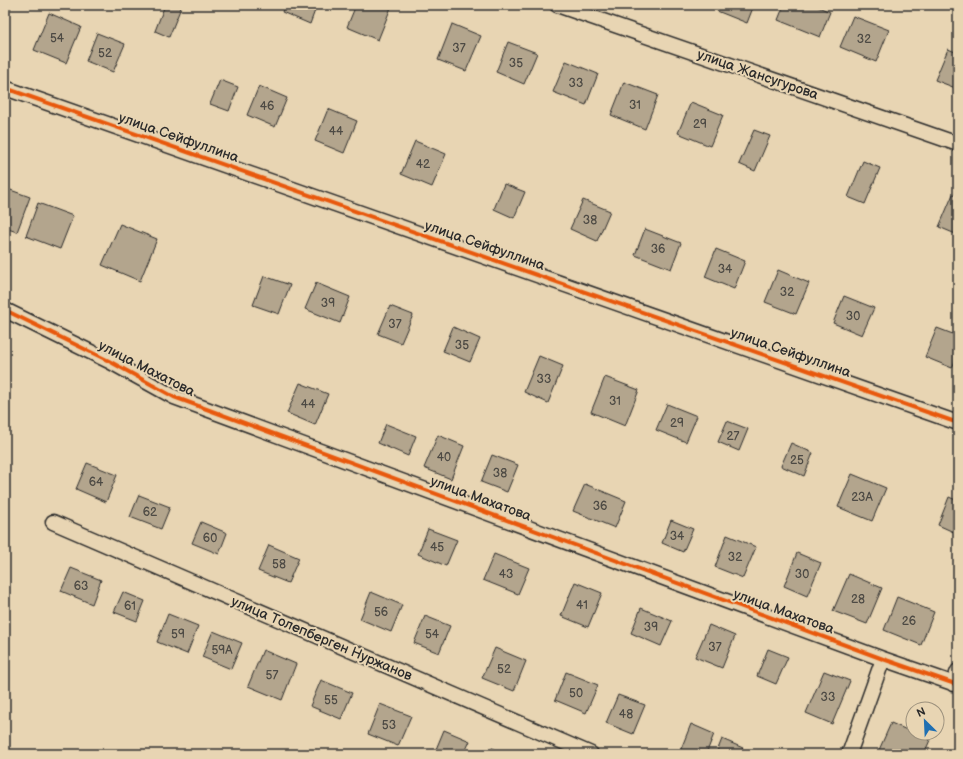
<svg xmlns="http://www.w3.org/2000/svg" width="963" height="759" viewBox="0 0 963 759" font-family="'Balsamiq Sans',sans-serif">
	<rect width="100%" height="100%" fill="#e8d5b3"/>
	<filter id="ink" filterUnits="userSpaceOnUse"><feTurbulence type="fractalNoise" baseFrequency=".025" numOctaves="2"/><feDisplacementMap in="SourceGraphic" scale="8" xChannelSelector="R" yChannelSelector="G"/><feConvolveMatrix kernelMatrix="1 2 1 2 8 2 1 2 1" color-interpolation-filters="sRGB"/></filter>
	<g filter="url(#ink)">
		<path fill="#b3a58d" stroke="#2b2b2b" d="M 5,5 L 11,7 L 5,22 Z
			M 165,5 L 182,5 L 169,37 L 155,31 Z
			M 285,5 L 317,5 L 310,24 L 282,12 Z
			M 356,5 L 392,5 L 378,40 L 347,27 Z
			M 719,5 L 754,5 L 747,23 L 717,11 Z
			M 784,5 L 814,5 L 830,12 L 820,37 L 778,20 Z
			M 49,13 L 81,27 L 66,63 L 34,50 Z
			M 853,16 L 889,30 L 876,62 L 840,47 Z
			M 452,24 L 481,36 L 466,71 L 438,60 Z
			M 97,33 L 125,44 L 113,72 L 86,61 Z
			M 508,42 L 537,53 L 524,84 L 496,72 Z
			M 948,49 L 958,53 L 958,89 L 935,80 Z
			M 566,61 L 598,74 L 586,105 L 553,92 Z
			M 220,80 L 238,87 L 229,111 L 210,104 Z
			M 624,82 L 658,95 L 645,129 L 611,115 Z
			M 259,86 L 287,98 L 275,127 L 247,115 Z
			M 691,102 L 723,115 L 710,146 L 678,133 Z
			M 328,109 L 357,121 L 344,153 L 315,141 Z
			M 754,130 L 770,136 L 755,171 L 739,164 Z
			M 415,141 L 446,154 L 432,187 L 401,174 Z
			M 863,161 L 880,168 L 865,204 L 848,197 Z
			M 504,184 L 525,192 L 514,218 L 494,209 Z
			M 5,188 L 30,197 L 17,232 L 5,228 Z
			M 953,194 L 958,196 L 958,235 L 939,227 Z
			M 583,200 L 610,211 L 597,241 L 570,229 Z
			M 38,203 L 73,216 L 60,249 L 26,236 Z
			M 120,224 L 157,239 L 140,281 L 102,265 Z
			M 645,229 L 681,243 L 671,269 L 635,255 Z
			M 716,249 L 745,261 L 734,289 L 705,277 Z
			M 778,270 L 809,283 L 796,314 L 765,302 Z
			M 264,276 L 290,285 L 279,314 L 253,305 Z
			M 316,283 L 350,297 L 340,323 L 305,309 Z
			M 844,296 L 874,308 L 862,335 L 833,323 Z
			M 390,306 L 413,315 L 401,343 L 378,334 Z
			M 453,327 L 480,339 L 470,362 L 443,351 Z
			M 937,328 L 958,336 L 958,354 L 952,368 L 925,357 Z
			M 539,356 L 563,366 L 548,403 L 524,392 Z
			M 605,377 L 639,390 L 625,426 L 591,412 Z
			M 300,383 L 328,394 L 315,425 L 287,413 Z
			M 667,404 L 697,416 L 686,442 L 656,430 Z
			M 727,421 L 748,429 L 739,451 L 718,442 Z
			M 386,424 L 416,436 L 408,456 L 378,443 Z
			M 438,435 L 464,446 L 451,479 L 424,468 Z
			M 791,443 L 813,453 L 804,476 L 781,466 Z
			M 492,455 L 518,465 L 507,492 L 481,482 Z
			M 87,463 L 117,475 L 106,502 L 76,489 Z
			M 852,474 L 886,488 L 872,521 L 838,507 Z
			M 585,484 L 626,501 L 615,528 L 573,511 Z
			M 139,495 L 170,507 L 161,529 L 130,517 Z
			M 949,497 L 958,501 L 958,534 L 938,525 Z
			M 671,520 L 693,529 L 683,552 L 662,543 Z
			M 201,522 L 227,533 L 219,554 L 192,543 Z
			M 428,529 L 457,540 L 446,566 L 418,554 Z
			M 727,535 L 756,547 L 743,578 L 715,567 Z
			M 269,545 L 299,558 L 288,583 L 258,571 Z
			M 797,553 L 821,563 L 807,596 L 784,586 Z
			M 494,554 L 529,568 L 518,594 L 483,580 Z
			M 71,568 L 101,580 L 92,604 L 61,591 Z
			M 849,574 L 882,588 L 867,624 L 833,611 Z
			M 575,582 L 602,593 L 588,627 L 561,616 Z
			M 123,592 L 145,601 L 137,621 L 114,612 Z
			M 371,592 L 402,605 L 391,632 L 360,619 Z
			M 897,597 L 934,612 L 921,645 L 884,630 Z
			M 641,608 L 672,621 L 661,646 L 631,633 Z
			M 168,614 L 198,626 L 187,654 L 157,642 Z
			M 425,616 L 450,626 L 439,653 L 414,643 Z
			M 709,625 L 735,636 L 722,668 L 695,657 Z
			M 213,631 L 242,643 L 231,669 L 202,657 Z
			M 495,648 L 526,661 L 514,691 L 482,678 Z
			M 768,649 L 788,657 L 776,684 L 757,676 Z
			M 263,650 L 296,664 L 282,700 L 248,686 Z
			M 824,671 L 850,681 L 832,724 L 806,713 Z
			M 566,672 L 598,685 L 586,713 L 555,700 Z
			M 321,680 L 352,693 L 341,719 L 310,706 Z
			M 618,695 L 645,705 L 633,734 L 606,723 Z
			M 380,704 L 411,716 L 398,746 L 368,734 Z
			M 891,723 L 930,740 L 924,754 L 888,754 L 879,750 Z
			M 691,724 L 714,734 L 706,754 L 679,754 Z
			M 444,730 L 470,741 L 464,754 L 434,754 Z
			M 722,739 L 743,748 L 741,754 L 716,754 Z
			M 492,748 L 507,754 L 490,754 Z"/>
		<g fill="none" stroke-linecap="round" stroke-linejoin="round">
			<defs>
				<path id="minor" d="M 557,5 L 958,144
					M 5,88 L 958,423
					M 5,310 L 109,361 L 174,397 L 883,659 L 958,685
					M 53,522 L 591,754
					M 953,684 L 958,671
					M 849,754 L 883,659"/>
			</defs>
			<use href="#minor" stroke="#2b2b2b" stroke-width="17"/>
			<use href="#minor" stroke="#e8d5b3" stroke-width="14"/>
			<defs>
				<path id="cycleway" d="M 5,88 L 958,423
					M 5,310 L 109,361 L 174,397 L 883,659 L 958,685"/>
			</defs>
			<use href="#cycleway" stroke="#e8d5b3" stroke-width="6"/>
			<use href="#cycleway" stroke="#e8590c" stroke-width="4"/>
		</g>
	</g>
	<g text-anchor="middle" stroke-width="4" stroke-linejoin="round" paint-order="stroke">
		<g font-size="12" fill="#4d4a44">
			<text x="57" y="42">54</text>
			<text x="864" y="43">32</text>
			<text x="459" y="52">37</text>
			<text x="105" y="57">52</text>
			<text x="516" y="67">35</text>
			<text x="576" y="87">33</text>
			<text x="635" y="109">31</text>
			<text x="267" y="110">46</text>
			<text x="700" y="128">29</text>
			<text x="336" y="135">44</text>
			<text x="423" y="168">42</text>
			<text x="590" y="224">38</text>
			<text x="658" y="253">36</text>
			<text x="725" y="273">34</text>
			<text x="787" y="296">32</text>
			<text x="328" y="307">39</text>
			<text x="853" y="320">30</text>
			<text x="395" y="328">37</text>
			<text x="462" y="349">35</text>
			<text x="544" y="383">33</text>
			<text x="615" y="405">31</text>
			<text x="308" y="408">44</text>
			<text x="677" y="427">29</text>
			<text x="733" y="440">27</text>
			<text x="444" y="461">40</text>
			<text x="797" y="464">25</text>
			<text x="500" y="477">38</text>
			<text x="96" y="486">64</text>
			<text x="862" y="501">23А</text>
			<text x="600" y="510">36</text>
			<text x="150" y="516">62</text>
			<text x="677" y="540">34</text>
			<text x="210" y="542">60</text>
			<text x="437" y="551">45</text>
			<text x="735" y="561">32</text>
			<text x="279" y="568">58</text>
			<text x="506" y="578">43</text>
			<text x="802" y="578">30</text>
			<text x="81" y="590">63</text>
			<text x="858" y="603">28</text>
			<text x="582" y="609">41</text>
			<text x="130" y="610">61</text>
			<text x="381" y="616">56</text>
			<text x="909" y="625">26</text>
			<text x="651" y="631">39</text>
			<text x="178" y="638">59</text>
			<text x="432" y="638">54</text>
			<text x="715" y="651">37</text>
			<text x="222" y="654">59А</text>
			<text x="504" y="673">52</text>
			<text x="272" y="679">57</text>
			<text x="576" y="697">50</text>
			<text x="828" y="701">33</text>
			<text x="331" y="704">55</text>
			<text x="626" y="718">48</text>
			<text x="389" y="729">53</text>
		</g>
		<g font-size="14" fill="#2b2b2b" stroke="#e8d5b3">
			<text transform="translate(758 74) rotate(19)" y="5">улица Жансугурова</text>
			<text transform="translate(179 137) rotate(19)" y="5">улица Сейфуллина</text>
			<text transform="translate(485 245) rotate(19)" y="5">улица Сейфуллина</text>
			<text transform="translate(791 352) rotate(19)" y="5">улица Сейфуллина</text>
			<text transform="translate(147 368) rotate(27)" y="5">улица Махатова</text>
			<text transform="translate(481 498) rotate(20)" y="5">улица Махатова</text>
			<text transform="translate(784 611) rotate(20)" y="5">улица Махатова</text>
			<text transform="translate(322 638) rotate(23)" y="5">улица Толепберген Нуржанов</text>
		</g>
	</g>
	<rect width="963" height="759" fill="none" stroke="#e8d5b3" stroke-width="20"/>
	<rect x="10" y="10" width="943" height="739" fill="none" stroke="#2b2b2b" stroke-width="1.5" filter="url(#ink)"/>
	<g transform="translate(925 721) rotate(336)"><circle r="19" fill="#e8d5b3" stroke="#9c917d"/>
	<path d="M0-3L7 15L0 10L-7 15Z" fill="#1f6fb2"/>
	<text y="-6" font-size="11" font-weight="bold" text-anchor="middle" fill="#2b2b2b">N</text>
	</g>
</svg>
